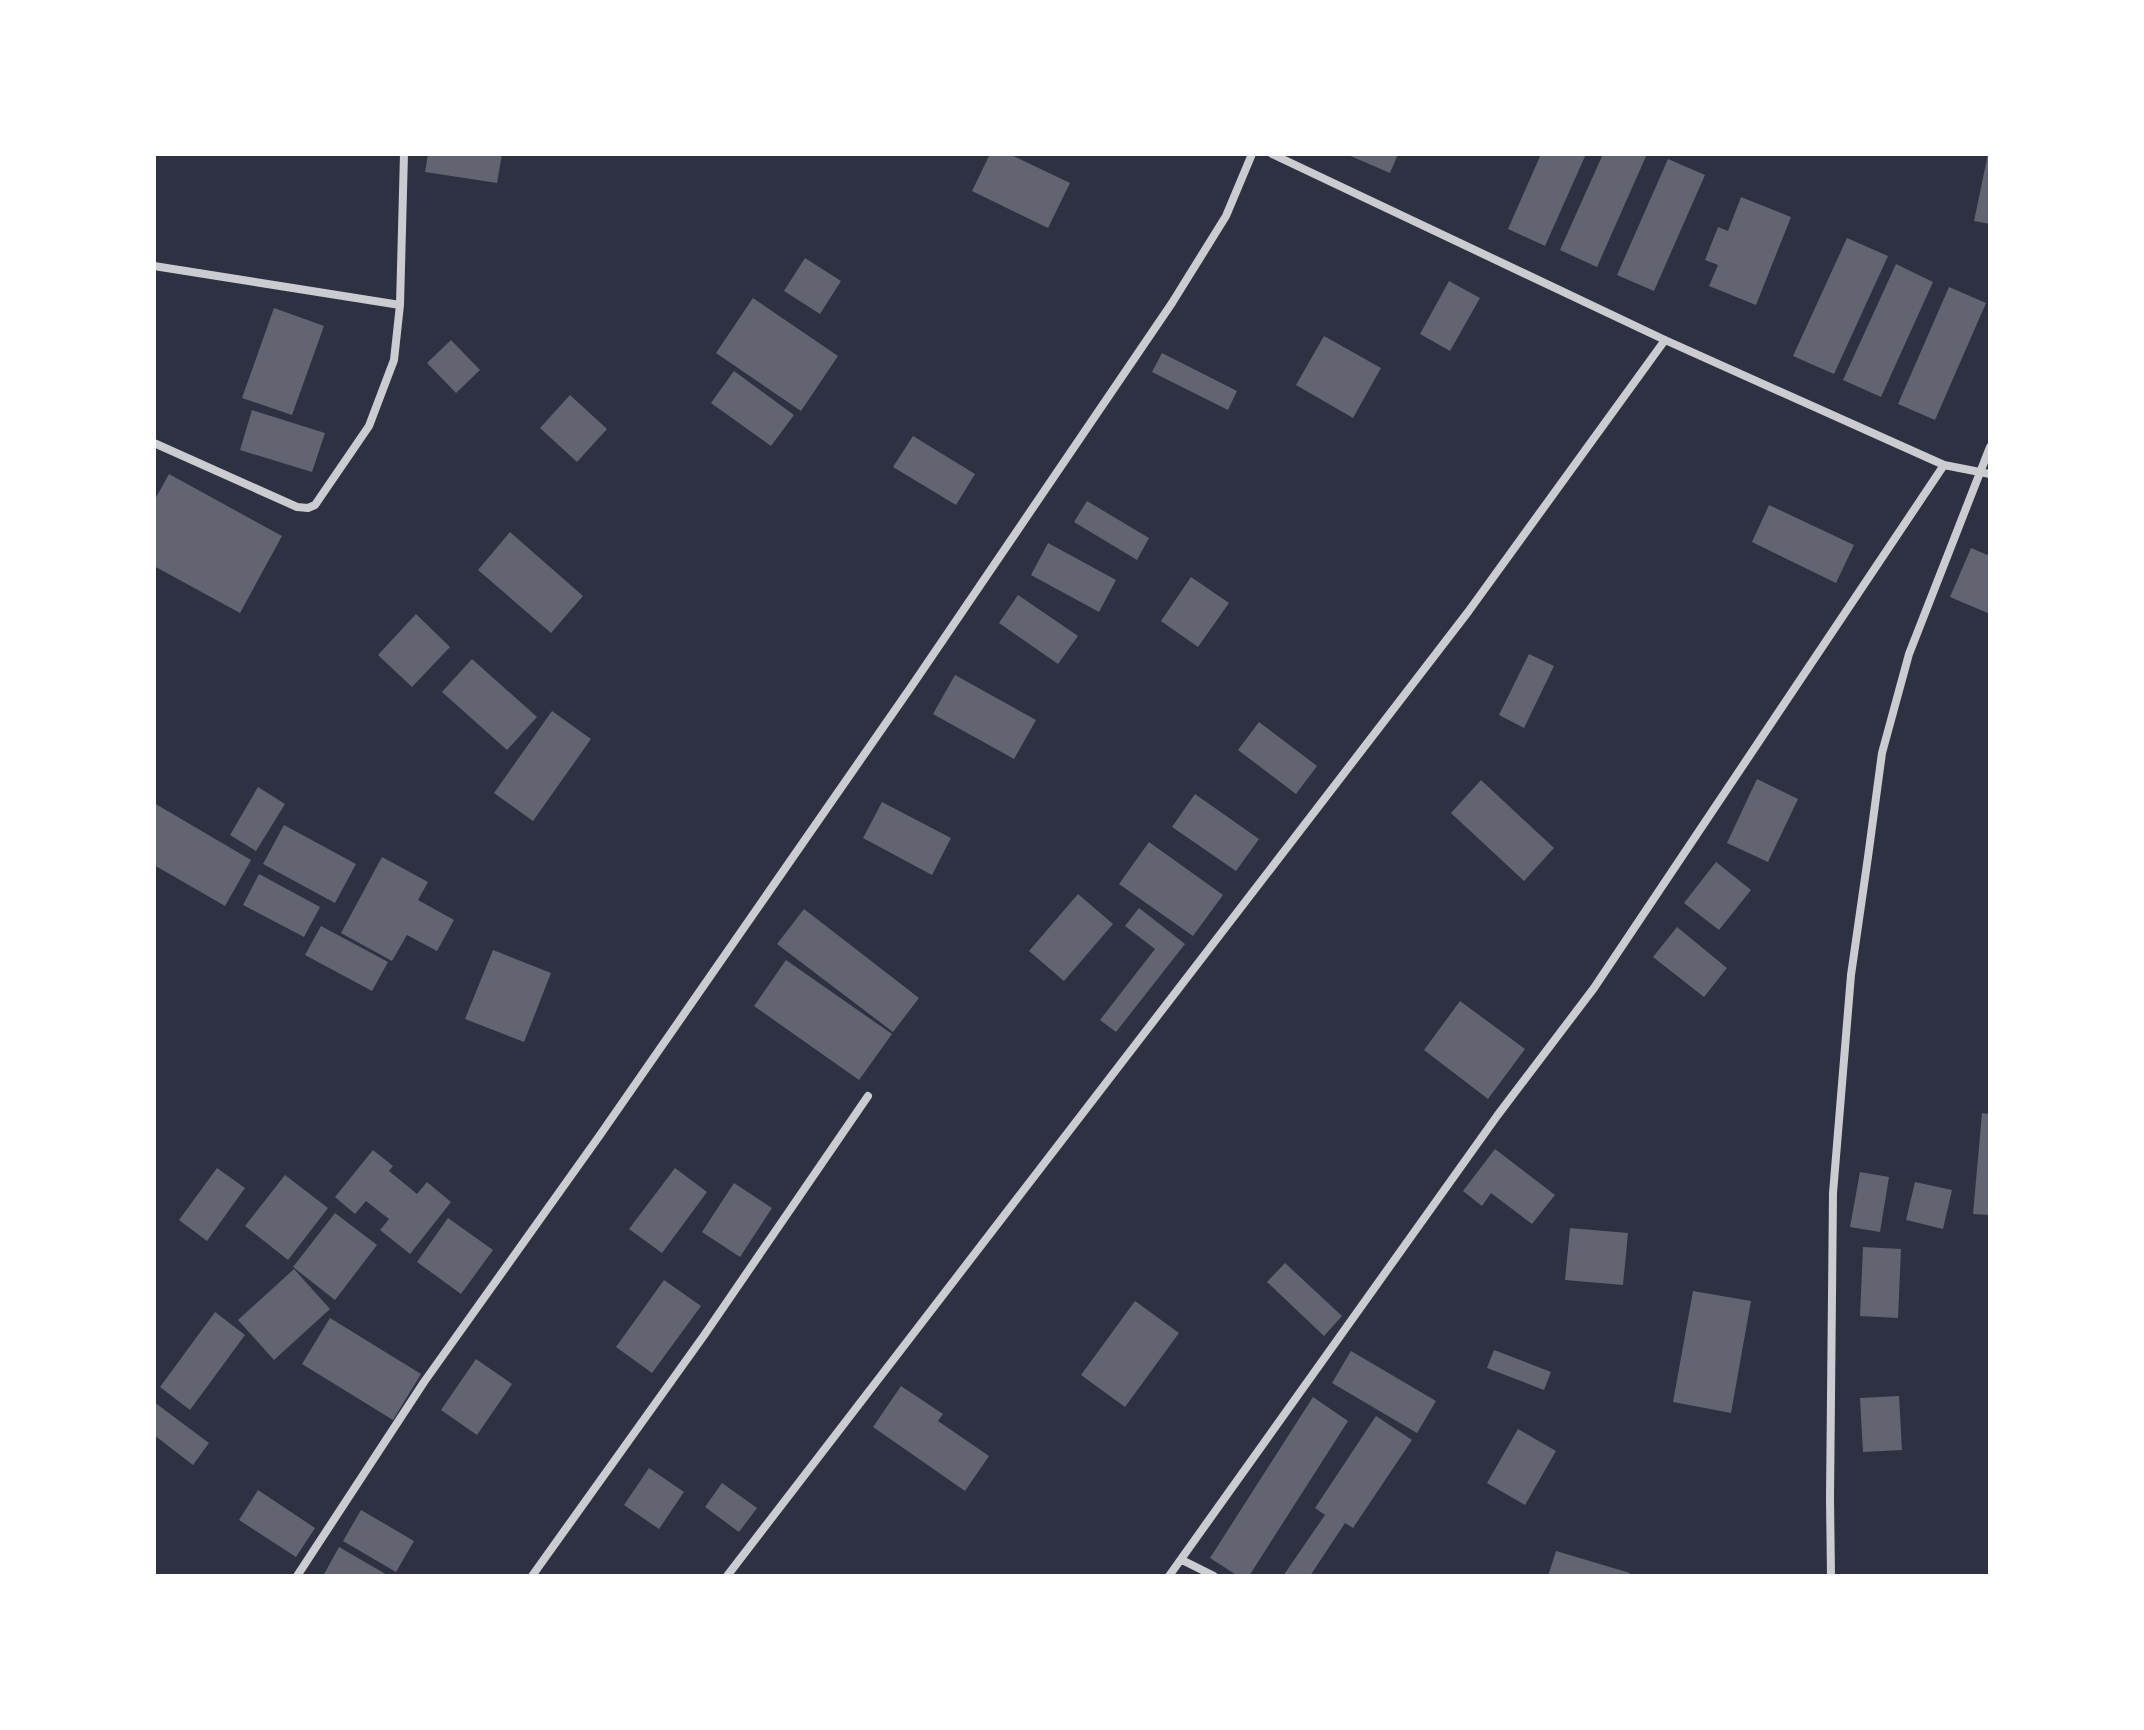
<svg xmlns="http://www.w3.org/2000/svg" width="2144" height="1730" viewBox="0 0 2144 1730" font-family="Jost,sans-serif">
	<rect width="100%" height="100%" fill="#2d3142"/>
	<path fill="#626471" d="M 428,154 L 502,154 L 497,183 L 425,172 Z
		M 990,154 L 1009,154 L 1070,183 L 1048,228 L 972,191 Z
		M 1346,154 L 1398,154 L 1390,173 Z
		M 1541,154 L 1586,154 L 1545,246 L 1508,229 Z
		M 1603,154 L 1647,154 L 1597,267 L 1560,250 Z
		M 1988,154 L 1990,154 L 1990,224 L 1974,221 Z
		M 1668,159 L 1705,175 L 1654,291 L 1617,275 Z
		M 1741,197 L 1791,217 L 1756,305 L 1709,286 L 1718,265 L 1705,260 L 1718,227 L 1728,231 Z
		M 1847,238 L 1888,256 L 1834,374 L 1793,356 Z
		M 805,258 L 841,281 L 820,314 L 784,291 Z
		M 1896,264 L 1933,282 L 1881,397 L 1843,380 Z
		M 1449,281 L 1480,298 L 1450,351 L 1420,334 Z
		M 1949,287 L 1986,303 L 1935,420 L 1898,404 Z
		M 753,298 L 838,356 L 801,411 L 716,353 Z
		M 274,308 L 324,326 L 292,415 L 242,398 Z
		M 1324,336 L 1381,368 L 1353,418 L 1296,385 Z
		M 451,340 L 480,370 L 456,393 L 427,363 Z
		M 1162,353 L 1237,391 L 1228,410 L 1152,372 Z
		M 734,371 L 794,415 L 771,446 L 711,403 Z
		M 570,395 L 607,429 L 577,462 L 540,428 Z
		M 252,410 L 325,433 L 312,472 L 240,450 Z
		M 913,436 L 975,474 L 956,505 L 893,467 Z
		M 169,474 L 282,536 L 240,613 L 154,566 L 154,501 Z
		M 1087,501 L 1149,538 L 1137,560 L 1074,522 Z
		M 1769,505 L 1854,545 L 1836,583 L 1752,542 Z
		M 510,532 L 583,596 L 551,633 L 478,570 Z
		M 1048,543 L 1116,580 L 1099,612 L 1031,575 Z
		M 1971,548 L 1990,556 L 1990,614 L 1950,597 Z
		M 1191,577 L 1229,603 L 1198,647 L 1161,621 Z
		M 1018,595 L 1078,636 L 1058,664 L 999,623 Z
		M 416,614 L 450,647 L 412,687 L 378,655 Z
		M 1529,654 L 1554,666 L 1524,728 L 1499,715 Z
		M 472,659 L 537,717 L 507,750 L 442,692 Z
		M 955,675 L 1036,720 L 1014,759 L 933,714 Z
		M 552,711 L 591,739 L 533,821 L 494,793 Z
		M 1259,722 L 1317,766 L 1296,794 L 1238,750 Z
		M 1757,779 L 1798,799 L 1768,862 L 1727,843 Z
		M 1481,780 L 1554,848 L 1524,881 L 1451,813 Z
		M 258,787 L 285,804 L 256,851 L 230,835 Z
		M 1195,794 L 1259,839 L 1236,871 L 1172,827 Z
		M 882,802 L 951,838 L 932,875 L 863,838 Z
		M 154,803 L 251,860 L 225,906 L 154,865 Z
		M 284,825 L 356,864 L 335,903 L 263,864 Z
		M 1149,842 L 1223,895 L 1193,936 L 1119,884 Z
		M 382,857 L 428,882 L 418,900 L 454,920 L 437,951 L 407,935 L 392,961 L 341,933 Z
		M 1716,862 L 1751,890 L 1719,930 L 1684,903 Z
		M 259,874 L 320,907 L 304,937 L 243,905 Z
		M 1078,894 L 1113,924 L 1064,981 L 1029,951 Z
		M 1139,908 L 1185,944 L 1116,1032 L 1100,1020 L 1155,949 L 1125,926 Z
		M 804,909 L 919,998 L 893,1032 L 777,944 Z
		M 321,926 L 388,962 L 372,991 L 305,955 Z
		M 1677,927 L 1727,968 L 1704,997 L 1653,957 Z
		M 493,950 L 551,973 L 524,1042 L 465,1019 Z
		M 786,960 L 892,1034 L 859,1080 L 754,1006 Z
		M 1460,1001 L 1525,1049 L 1488,1099 L 1424,1050 Z
		M 1982,1113 L 1990,1114 L 1990,1215 L 1973,1214 Z
		M 1495,1149 L 1555,1195 L 1532,1224 L 1491,1193 L 1482,1206 L 1463,1191 Z
		M 373,1150 L 393,1166 L 389,1171 L 417,1194 L 427,1182 L 451,1202 L 410,1254 L 380,1230 L 389,1219 L 366,1201 L 355,1214 L 335,1197 Z
		M 217,1168 L 245,1188 L 207,1241 L 179,1220 Z
		M 675,1168 L 707,1192 L 662,1253 L 629,1229 Z
		M 1860,1172 L 1889,1177 L 1880,1232 L 1850,1227 Z
		M 285,1175 L 328,1208 L 288,1260 L 245,1226 Z
		M 1915,1182 L 1952,1190 L 1943,1229 L 1906,1220 Z
		M 734,1183 L 772,1208 L 740,1257 L 702,1232 Z
		M 335,1213 L 377,1245 L 335,1300 L 293,1267 Z
		M 448,1218 L 493,1250 L 461,1294 L 417,1262 Z
		M 1570,1228 L 1628,1233 L 1623,1285 L 1565,1280 Z
		M 1863,1247 L 1901,1249 L 1898,1318 L 1860,1316 Z
		M 1285,1263 L 1342,1316 L 1324,1336 L 1267,1282 Z
		M 294,1269 L 330,1309 L 274,1360 L 238,1320 Z
		M 664,1280 L 701,1306 L 652,1373 L 616,1347 Z
		M 1693,1291 L 1751,1301 L 1731,1413 L 1673,1402 Z
		M 1135,1301 L 1179,1333 L 1125,1407 L 1081,1375 Z
		M 215,1312 L 245,1335 L 190,1410 L 160,1387 Z
		M 330,1318 L 421,1374 L 393,1420 L 302,1364 Z
		M 1494,1350 L 1551,1372 L 1544,1390 L 1487,1368 Z
		M 1351,1351 L 1436,1401 L 1417,1433 L 1332,1383 Z
		M 476,1359 L 512,1384 L 477,1435 L 441,1410 Z
		M 901,1386 L 943,1414 L 938,1421 L 989,1456 L 965,1491 L 873,1427 Z
		M 1899,1396 L 1902,1450 L 1863,1452 L 1860,1398 Z
		M 1313,1397 L 1348,1421 L 1249,1576 L 1238,1576 L 1210,1558 Z
		M 154,1402 L 209,1443 L 193,1465 L 154,1435 Z
		M 1376,1416 L 1412,1440 L 1353,1528 L 1345,1523 L 1310,1576 L 1283,1576 L 1325,1515 L 1315,1508 Z
		M 1518,1429 L 1556,1451 L 1525,1505 L 1487,1483 Z
		M 649,1468 L 684,1492 L 659,1529 L 624,1505 Z
		M 722,1483 L 757,1508 L 739,1532 L 705,1507 Z
		M 258,1490 L 315,1528 L 296,1557 L 239,1520 Z
		M 361,1510 L 414,1541 L 396,1572 L 343,1541 Z
		M 339,1547 L 389,1576 L 323,1576 Z
		M 1556,1551 L 1630,1573 L 1629,1576 L 1548,1576 Z"/>
	<g fill="none" stroke-linecap="round" stroke-linejoin="round">
		<path stroke="#caccd0" stroke-width="8" d="M 1272,154 L 1665,340 L 1944,465 L 1990,474
			M 154,266 L 400,305
			M 154,443 L 297,507 L 308,508 L 315,505 L 369,426 L 394,360 L 400,305 L 404,154
			M 1182,1560 L 1214,1576
			M 297,1576 L 424,1382 L 600,1135 L 911,687 L 1172,303 L 1226,216 L 1252,154
			M 532,1576 L 705,1334 L 868,1096
			M 727,1576 L 1468,612 L 1665,340
			M 1169,1576 L 1497,1116 L 1594,988 L 1944,465
			M 1831,1576 L 1830,1498 L 1833,1193 L 1851,975 L 1868,857 L 1882,753 L 1909,654 L 1990,447"/>
	</g>
	<rect width="2144" height="1730" fill="none" stroke="#ffffff" stroke-width="312"/>
</svg>
